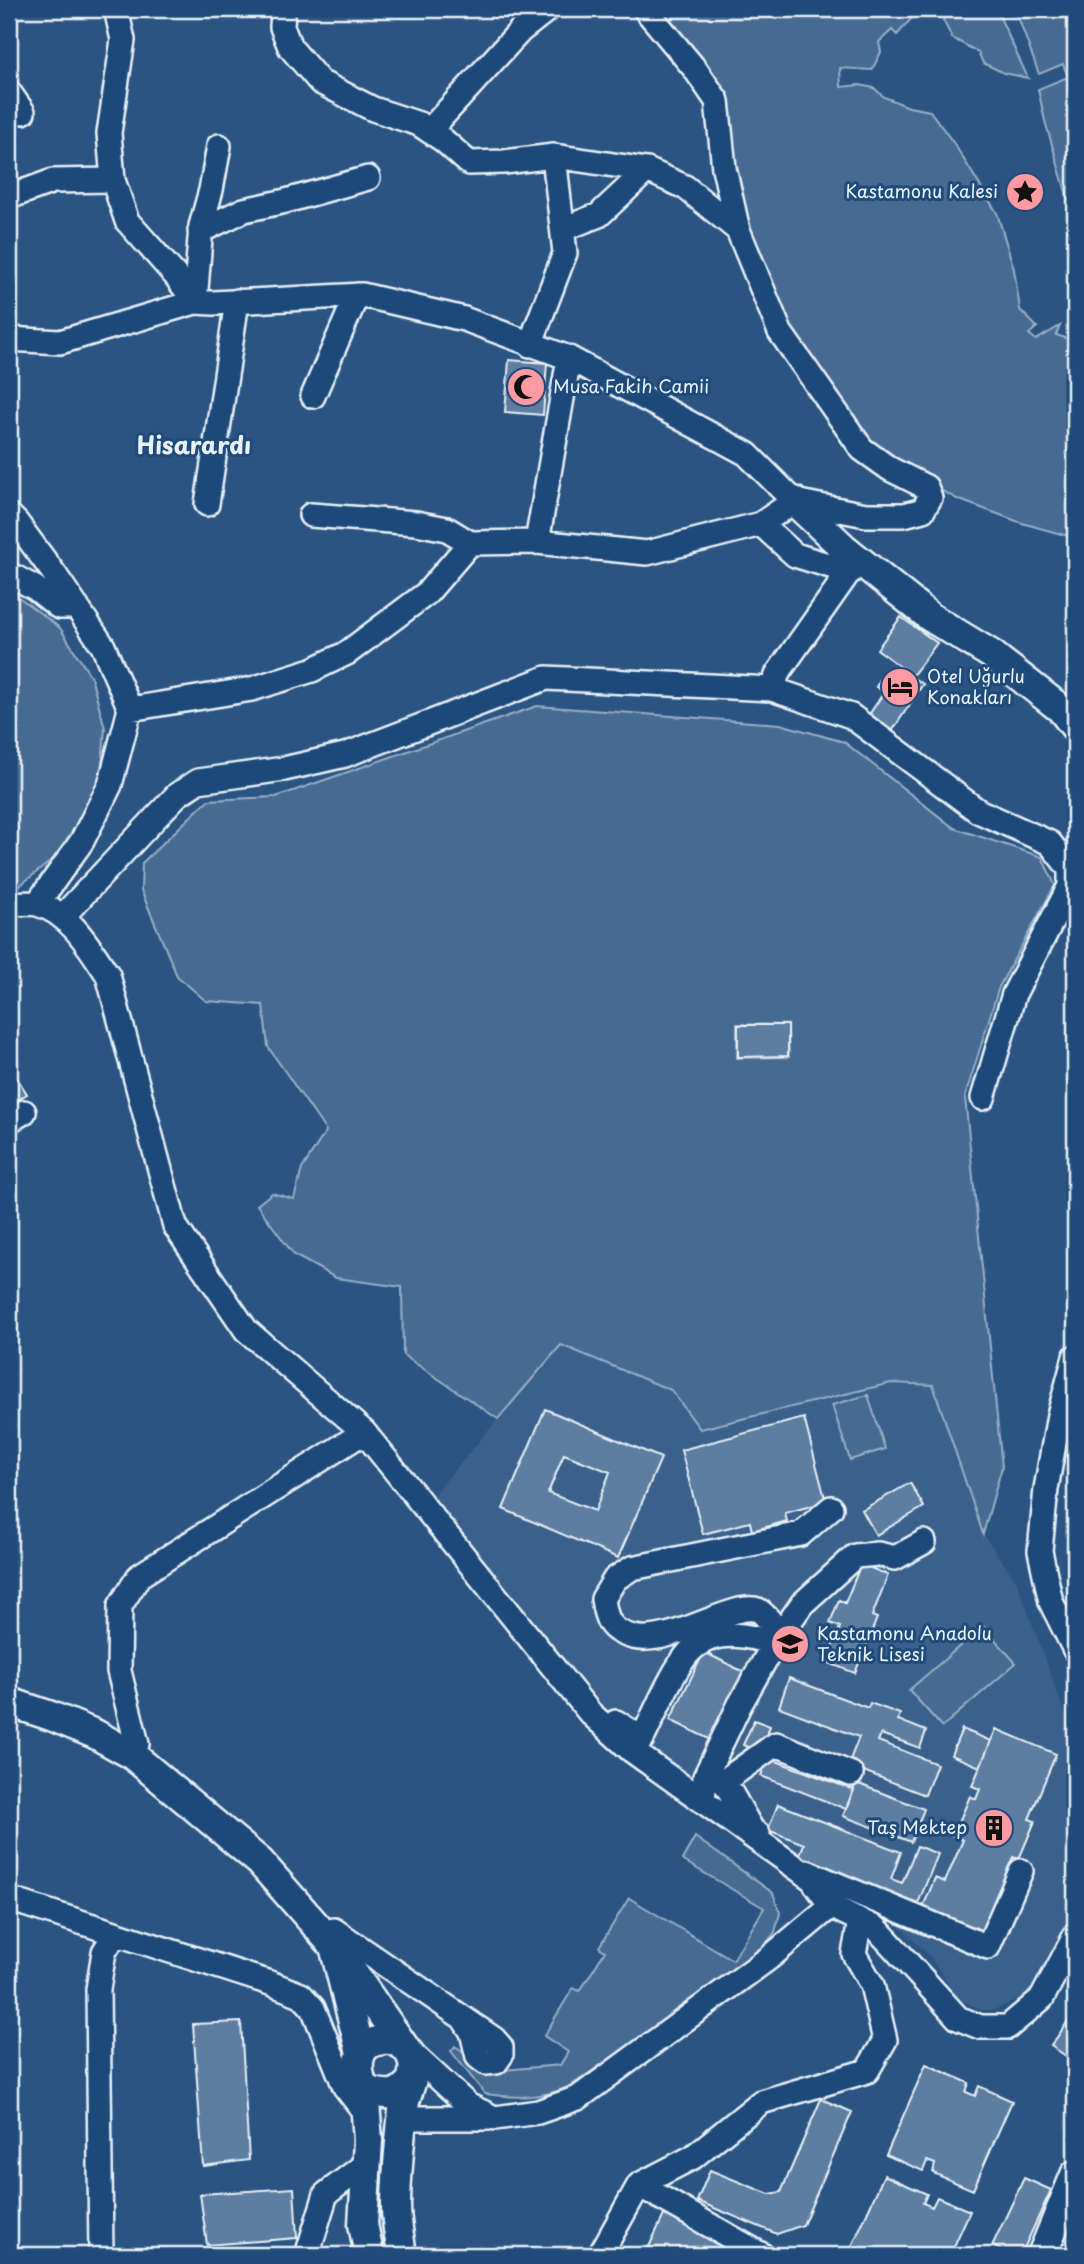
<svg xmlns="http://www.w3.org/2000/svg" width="1084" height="2264" viewBox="0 0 1084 2264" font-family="'Playpen Sans',sans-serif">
	<rect width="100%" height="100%" fill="#2b5482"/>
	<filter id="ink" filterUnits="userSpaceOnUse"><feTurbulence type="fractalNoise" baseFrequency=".0143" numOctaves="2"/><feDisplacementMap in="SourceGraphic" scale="14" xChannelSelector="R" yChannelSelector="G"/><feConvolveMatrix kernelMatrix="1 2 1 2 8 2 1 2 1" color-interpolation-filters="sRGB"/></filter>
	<g filter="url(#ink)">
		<path fill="#3a608b" d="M 561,1345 L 671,1390 L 700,1428 L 891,1383 L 933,1385 L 983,1534 L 1017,1582 L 1075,1741 L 1075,1908 L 1048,1977 L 1035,1992 L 994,2010 L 982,2010 L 958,1999 L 930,1956 L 890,1918 L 841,1897 L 704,1784 L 591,1710 L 429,1500 Z"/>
		<path fill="#476b93" stroke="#98aec6" stroke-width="2" fill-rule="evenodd" d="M 651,9 L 771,9 L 778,16 L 783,9 L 920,9 L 897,35 L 892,30 L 879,42 L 881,52 L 872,70 L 840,68 L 841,87 L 860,85 L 874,88 L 884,97 L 909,107 L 930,111 L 955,145 L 997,213 L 1014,269 L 1020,310 L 1037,327 L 1029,334 L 1036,340 L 1060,326 L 1056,335 L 1075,341 L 1075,538 L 1022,523 L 957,499 L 880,456 L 823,397 L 750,246 L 722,117 Z
			M 952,9 L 994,9 L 997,11 L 1028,78 L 1004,73 L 983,63 L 978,52 L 952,38 L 943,20 Z
			M 1015,9 L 1075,9 L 1075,209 L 1069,202 L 1045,121 L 1038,89 L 1068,77 L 1063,64 L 1039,74 Z
			M 9,590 L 60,628 L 91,677 L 105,728 L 101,779 L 78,832 L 61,853 L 9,894 Z
			M 537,706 L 780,724 L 844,742 L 954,828 L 1042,857 L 1055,885 L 999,987 L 965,1097 L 1002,1467 L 983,1534 L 933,1385 L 891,1383 L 700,1429 L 671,1390 L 561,1345 L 498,1419 L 403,1355 L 402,1287 L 336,1278 L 294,1255 L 257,1205 L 272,1193 L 294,1199 L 302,1169 L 326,1131 L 268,1047 L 263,1005 L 206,1001 L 177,976 L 141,890 L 142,863 L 208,800 L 276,797 ZM 737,1024 L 788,1025 L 789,1057 L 737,1058 Z
			M 868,1395 L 885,1449 L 850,1460 L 832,1405 Z
			M 983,1626 L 1016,1663 L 942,1727 L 909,1690 Z
			M 695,1837 L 773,1893 L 780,1913 L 775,1932 L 758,1954 L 730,1977 L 570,2086 C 542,2099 515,2098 485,2094 L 451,2051 L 455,2046 L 491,2071 L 560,2065 L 568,2052 L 544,2036 L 573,1988 L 580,1991 L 605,1951 L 599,1947 L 629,1898 L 733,1960 L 764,1908 L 682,1860 Z"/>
		<path fill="#5d7da1" stroke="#e8f1f8" stroke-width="2" fill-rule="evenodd" d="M 509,360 L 547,363 L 543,415 L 505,412 Z
			M 901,617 L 937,643 L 912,676 L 877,649 Z
			M 897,668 L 923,684 L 889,736 L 865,721 L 884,692 L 876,687 L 881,678 L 888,682 Z
			M 738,1025 L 788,1025 L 788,1056 L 738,1057 Z
			M 9,1065 L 27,1094 L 9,1105 Z
			M 545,1409 L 661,1458 L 618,1558 L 503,1509 ZM 564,1454 L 610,1472 L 595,1511 L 548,1493 Z
			M 804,1418 L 826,1502 L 785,1513 L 787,1521 L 752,1531 L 750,1522 L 703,1534 L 681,1450 Z
			M 910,1483 L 924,1507 L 876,1535 L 862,1510 Z
			M 861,1564 L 888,1575 L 872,1616 L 877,1618 L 855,1673 L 826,1662 L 840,1627 L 830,1623 L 839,1600 L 845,1603 Z
			M 704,1652 L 748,1674 L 715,1742 L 670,1720 Z
			M 789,1678 L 868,1708 L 870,1703 L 900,1714 L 898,1720 L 926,1731 L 920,1748 L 881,1734 L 878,1741 L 937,1764 L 925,1795 L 848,1765 L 859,1737 L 779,1707 Z
			M 754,1720 L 770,1726 L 760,1752 L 743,1745 Z
			M 962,1729 L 991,1741 L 980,1767 L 951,1755 Z
			M 996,1729 L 1056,1754 L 1029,1819 L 1035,1821 L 1019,1859 L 1013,1857 L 982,1931 L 923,1907 L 935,1878 L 945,1882 L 963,1840 L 953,1836 L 970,1796 L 976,1799 L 980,1789 L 972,1786 Z
			M 768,1758 L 854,1790 L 846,1809 L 761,1776 Z
			M 856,1783 L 924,1809 L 911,1842 L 843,1816 Z
			M 778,1804 L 901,1852 L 891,1879 L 902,1883 L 917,1846 L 938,1854 L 917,1906 L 798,1859 L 804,1844 L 768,1830 Z
			M 1075,2011 L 1075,2062 L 1051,2046 Z
			M 241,2022 L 249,2160 L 203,2166 L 193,2024 Z
			M 926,2064 L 969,2083 L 966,2092 L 975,2096 L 979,2086 L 1012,2101 L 973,2190 L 933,2173 L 935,2164 L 927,2161 L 923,2171 L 886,2155 Z
			M 821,2099 L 852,2112 L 803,2225 L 777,2234 L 697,2201 L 710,2170 L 769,2194 L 781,2192 Z
			M 884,2175 L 927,2194 L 923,2203 L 932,2207 L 937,2197 L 970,2211 L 950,2255 L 848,2255 Z
			M 1024,2178 L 1051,2190 L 1021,2255 L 1012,2255 L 992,2246 Z
			M 294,2188 L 297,2238 L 207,2245 L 200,2194 Z
			M 664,2215 L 734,2244 L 728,2255 L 645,2255 Z
			M 208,2249 L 253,2249 L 253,2255 L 208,2255 Z"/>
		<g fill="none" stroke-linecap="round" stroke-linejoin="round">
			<defs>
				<path id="minor" d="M 116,9 L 123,40 L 109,133 L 113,180 L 127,221 L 175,275 L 195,302
					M 283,9 L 282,27 L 290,47 L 320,82 L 373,109 L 419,124 L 443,140 L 469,163 L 504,162 L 554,156 L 647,170 L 685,187 L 738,230
					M 9,92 L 23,112
					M 429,131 L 520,31 L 548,9
					M 9,197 L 53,181 L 113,180
					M 563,229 L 599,215 L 647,170
					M 200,231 L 244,210 L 286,201 L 368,178
					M 195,302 L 201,226 L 211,190 L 219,146
					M 9,339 L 60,342 L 195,302 L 213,303 L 362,295 L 464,319 L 569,358 L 747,454 L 794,501 L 866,515 L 904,515 L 923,510 L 930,498 L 926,487 L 890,469 L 862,449 L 780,332 L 738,230 L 724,168 L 717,101 L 695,69 L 645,9
					M 530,345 L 565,253 L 554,156
					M 313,396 L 357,295
					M 207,504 L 237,301
					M 9,515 L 17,523 L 53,572 L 103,646 L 130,709 L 110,785 L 82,841 L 37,904
					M 311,515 L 416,523 L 447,529 L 470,543 L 537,542 L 647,553 L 761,524 L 794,501
					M 761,524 L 795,555 L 850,572
					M 537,542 L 569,358
					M 9,574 L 35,588 L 59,607 L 77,607
					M 772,689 L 778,673 L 858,559
					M 130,709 L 252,689 L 312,670 L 347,653 L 427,593 L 470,543
					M 9,904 C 17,904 29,902 37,904 C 70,912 91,950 108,975 L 175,1226 L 246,1330 L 364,1432 L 590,1713 L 631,1750 L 812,1879 L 831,1906
					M 62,917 L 177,795 L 198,781 L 284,769 L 345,755 L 546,678 L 772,689 L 851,716 L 978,811 L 1050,843 L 1070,869 L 1070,886 L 1014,994 L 983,1098
					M 9,1121 L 24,1112
					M 1075,1357 L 1059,1415 L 1046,1489 L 1040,1551 L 1051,1602 L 1075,1650
					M 616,1722 L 642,1739 C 654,1716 676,1660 696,1646 C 718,1629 750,1635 774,1644 L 770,1621 C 767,1618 762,1612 758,1610 C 733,1601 672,1646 633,1637 C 610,1631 606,1621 603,1599 L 615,1579 L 632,1568 L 801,1534 L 831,1508
					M 131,1754 L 137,1744 L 119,1671 L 120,1606 L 139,1576 L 364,1432
					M 711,1778 L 724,1781 L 776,1744 L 851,1774
					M 724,1781 L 752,1830 L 758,1834
					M 703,1801 L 705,1777 L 739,1706 L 774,1644 L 802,1604 L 855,1556 L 878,1554 L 895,1558 L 924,1542
					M 807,1872 L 988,1947 L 1021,1871
					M 9,1899 L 270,1983 L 301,1995 L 313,2008 L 345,2087 L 366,2114
					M 334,1946 L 334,1930 L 494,2039 L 501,2047 L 501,2055 L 496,2062 L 486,2063 L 478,2057 L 472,2032 L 463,2018
					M 405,2047 L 468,2105 L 495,2118 L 538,2112 L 578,2098 L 769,1958 L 831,1906 L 877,1929 L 958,2018 L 980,2027 L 1008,2027 L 1042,1998 L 1075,1936
					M 403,2108 L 410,2118 L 488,2118
					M 639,2185 L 762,2255
					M 101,2255 L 98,1989 L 104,1952 L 115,1934
					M 307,2255 L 326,2194 L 367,2163
					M 600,2255 L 639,2185 L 693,2157 L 761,2102 L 867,2071 L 885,2040 L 872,1985 L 854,1954 L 860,1921"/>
				<path id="major" d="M 794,501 L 845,549 L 930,617 L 991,654 L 1061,709 L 1075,727
					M 9,1702 L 51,1716 L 95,1734 L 131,1754 L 260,1862 L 334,1946 L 361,2053
					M 344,1960 L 403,2045
					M 364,2090 L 368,2140 L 363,2224 L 369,2255
					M 402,2255 C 400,2239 396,2223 396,2207 C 396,2176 400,2142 403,2110 C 405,2095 416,2078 413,2063 C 411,2049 397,2038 383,2040 C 354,2043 356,2069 364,2090 C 383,2094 394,2100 409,2083
					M 1042,2255 L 1075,2175"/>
			</defs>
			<use href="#minor" stroke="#e8f1f8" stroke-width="28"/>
			<use href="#major" stroke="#e8f1f8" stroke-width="33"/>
			<use href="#minor" stroke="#1f4a7a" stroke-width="23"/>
			<use href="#major" stroke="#1f4a7a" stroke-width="28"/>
		</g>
	</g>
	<defs>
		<symbol id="sight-disc" viewBox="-11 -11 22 22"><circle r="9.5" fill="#ff9aa2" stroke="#1f4a7a"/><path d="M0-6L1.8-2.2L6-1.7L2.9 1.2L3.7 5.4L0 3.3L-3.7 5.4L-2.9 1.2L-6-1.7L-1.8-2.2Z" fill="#111"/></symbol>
		<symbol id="mosque-disc" viewBox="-11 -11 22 22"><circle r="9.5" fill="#ff9aa2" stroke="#1f4a7a"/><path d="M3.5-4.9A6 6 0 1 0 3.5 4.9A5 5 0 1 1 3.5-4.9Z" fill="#111"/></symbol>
		<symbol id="hotel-disc" viewBox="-11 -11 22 22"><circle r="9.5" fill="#ff9aa2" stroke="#1f4a7a"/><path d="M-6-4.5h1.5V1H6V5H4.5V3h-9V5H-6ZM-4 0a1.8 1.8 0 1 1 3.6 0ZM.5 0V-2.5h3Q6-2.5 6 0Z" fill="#111"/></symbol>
		<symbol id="school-disc" viewBox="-11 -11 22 22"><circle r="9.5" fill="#ff9aa2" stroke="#1f4a7a"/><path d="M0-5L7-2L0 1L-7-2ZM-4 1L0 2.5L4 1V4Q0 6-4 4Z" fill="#111"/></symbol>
		<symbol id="building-disc" viewBox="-11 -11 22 22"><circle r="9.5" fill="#ff9aa2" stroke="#1f4a7a"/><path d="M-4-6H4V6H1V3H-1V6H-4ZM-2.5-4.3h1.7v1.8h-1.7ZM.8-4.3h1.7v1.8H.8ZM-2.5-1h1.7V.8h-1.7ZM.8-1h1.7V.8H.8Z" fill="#111"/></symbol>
	</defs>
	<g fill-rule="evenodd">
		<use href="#sight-disc" x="1003" y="170" width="44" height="44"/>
		<use href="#mosque-disc" x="504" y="365" width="44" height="44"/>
		<use href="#hotel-disc" x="878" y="665" width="44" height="44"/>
		<use href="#school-disc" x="768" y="1622" width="44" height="44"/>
		<use href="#building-disc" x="972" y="1806" width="44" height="44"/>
	</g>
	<g text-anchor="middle" stroke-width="6" stroke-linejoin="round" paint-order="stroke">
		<g font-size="18" fill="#e8f1f8" stroke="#1f4a7a" text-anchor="start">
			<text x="998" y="198" text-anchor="end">Kastamonu Kalesi</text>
			<text x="553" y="393">Musa Fakih Camii</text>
			<text x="927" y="683">Otel Uğurlu<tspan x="927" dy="21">Konakları</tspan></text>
			<text x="817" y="1640">Kastamonu Anadolu<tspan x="817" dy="21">Teknik Lisesi</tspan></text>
			<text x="967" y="1834" text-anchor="end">Taş Mektep</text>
		</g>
		<g font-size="24" font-weight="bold" fill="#e8f1f8" stroke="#1f4a7a">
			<text x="194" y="454">Hisarardı</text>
		</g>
	</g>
	<rect width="1084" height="2264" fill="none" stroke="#1f4a7a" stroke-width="35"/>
	<rect x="18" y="18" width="1049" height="2229" fill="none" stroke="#e8f1f8" stroke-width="2.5" filter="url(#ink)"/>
</svg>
